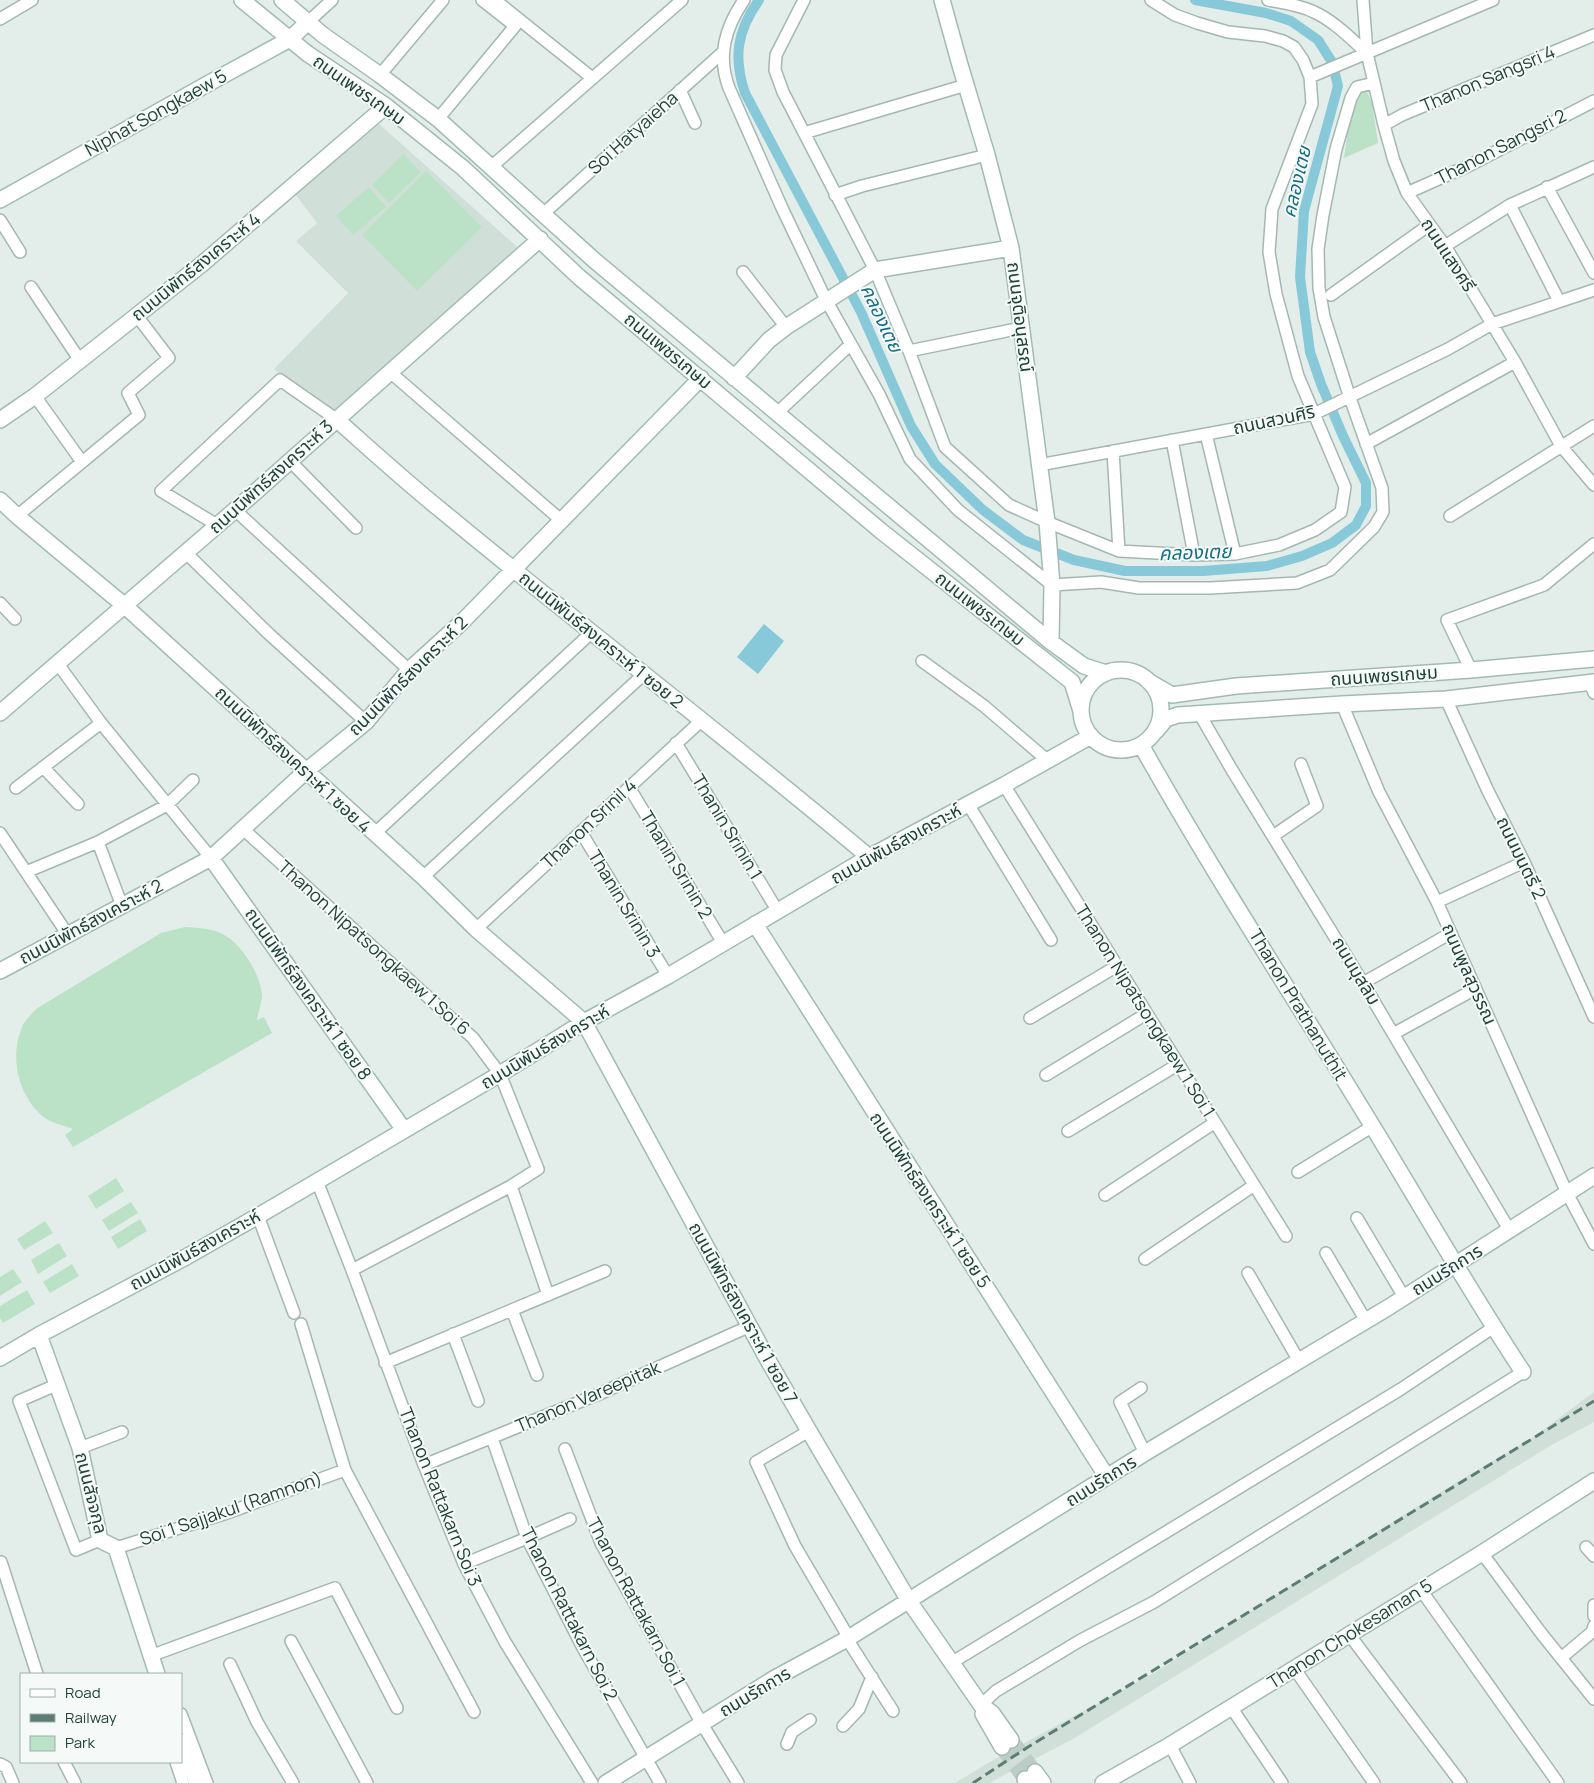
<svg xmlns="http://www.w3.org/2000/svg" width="1594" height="1783" viewBox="0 0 1594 1783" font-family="Manrope,'Noto Sans Thai',sans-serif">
	<rect width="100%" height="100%" fill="#e3eeea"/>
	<path fill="#d1dfd9" d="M 378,123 L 523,252 L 338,419 L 274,369 L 348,293 L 296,241 L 317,223 L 295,194 Z
		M 1594,1392 L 1594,1422 L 1550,1446 L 1073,1739 L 989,1783 L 955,1783 L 993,1760 L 1154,1673 L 1304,1577 L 1457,1482 L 1532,1438 Z"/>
	<path fill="#bbe1c6" d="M 1366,90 L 1372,103 L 1378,143 L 1344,158 L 1349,123 L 1358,91 Z
		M 403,154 L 421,172 L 389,203 L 372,185 Z
		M 426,171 L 482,227 L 417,291 L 362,235 Z
		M 369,187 L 386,207 L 353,235 L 336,216 Z
		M 185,927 C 199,928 214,928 226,936 C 243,946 262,977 262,997 C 261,1005 258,1013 257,1020 L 264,1017 L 272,1033 L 73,1147 L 65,1135 L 73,1129 C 62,1125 47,1122 39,1113 C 17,1091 10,1056 22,1027 C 24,1021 31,1015 36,1009 L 161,933 Z
		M 116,1178 L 124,1191 L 96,1209 L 88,1196 Z
		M 131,1202 L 138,1213 L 109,1231 L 102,1220 Z
		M 140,1219 L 147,1231 L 118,1249 L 111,1237 Z
		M 45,1221 L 53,1233 L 24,1250 L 17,1239 Z
		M 59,1243 L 67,1256 L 38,1274 L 31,1260 Z
		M 72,1264 L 79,1276 L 50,1293 L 43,1282 Z
		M 13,1269 L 22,1282 L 0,1296 L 0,1277 Z
		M 27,1290 L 35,1304 L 3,1323 L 0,1318 L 0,1306 Z"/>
	<path fill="#87c9d8" d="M 764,624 L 784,641 L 758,674 L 737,657 Z"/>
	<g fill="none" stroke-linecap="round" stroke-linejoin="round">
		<path stroke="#87c9d8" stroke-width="10" d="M 759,0 C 737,31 733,57 745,93 L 861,312 L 911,426 L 935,464 L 983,510 L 1023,540 L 1074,560 L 1125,571 L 1203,571 L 1267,566 L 1302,556 L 1332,543 L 1356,525 L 1366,506 L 1366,483 L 1343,436 L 1321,384 L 1310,352 L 1300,277 L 1304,211 L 1338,86 L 1332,62 L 1318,40 L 1291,21 L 1266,13 L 1195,0"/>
		<path stroke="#bcccc7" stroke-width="15" stroke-dasharray="15 8" stroke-linecap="butt" d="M 1011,1740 L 1035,1772
			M 1002,1747 L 1025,1779"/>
		<defs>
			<path id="street" d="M 495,0 L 591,77
				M 744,0 C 725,28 717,56 729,88 L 782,208 L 826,300 L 879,394 L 910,459 L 958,510 L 1052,585 L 1101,582 L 1139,588 L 1210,588 L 1297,583 L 1330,570 L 1374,527 L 1383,512 L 1382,488 L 1350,398 L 1324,317 L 1319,288 L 1318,249 L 1323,215 L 1336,149 L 1351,98 L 1357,87 L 1374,83
				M 804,0 L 776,55 L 775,70 L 783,92 L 875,270 L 909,351 L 945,447 L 1009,505 L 1047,522 L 1119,551 L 1194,555 L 1235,554 L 1279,545 L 1315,530 L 1341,512 L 1345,487 L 1298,376 L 1276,294 L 1269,252 L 1272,209 L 1312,104 L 1310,77 L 1303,60 L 1294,47 L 1283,41 L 1265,36 L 1228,32 L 1197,23 L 1175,15 L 1151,0
				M 1268,0 C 1283,3 1300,5 1314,12 C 1334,21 1351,39 1367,53
				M 1363,0 L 1367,53 L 1384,125 L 1394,161 L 1407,193 L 1445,246 L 1515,362 L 1561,446 L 1594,485
				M 0,19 L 32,0
				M 308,22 L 332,0
				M 380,75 L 443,0
				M 1310,77 L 1493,0
				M 680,90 L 695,123
				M 438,119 L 515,26 L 482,0
				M 1384,125 L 1402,115 L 1594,35
				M 804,133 L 966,85
				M 491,167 L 682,0
				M 1547,187 L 1594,273
				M 1407,193 L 1470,165 L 1594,101
				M 835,195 L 862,186 L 987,155
				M 1510,205 L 1559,301
				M 543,214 L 723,52
				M 0,220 L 20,252
				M 1445,246 L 1510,205 L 1594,167
				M 743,272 L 786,327
				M 31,287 L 79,359
				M 1331,295 L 1429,225
				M 909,351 L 1021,328
				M 390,372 L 562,521
				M 35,396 L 82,462
				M 777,413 L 851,344
				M 1206,434 L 1235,554
				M 1172,440 L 1194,555
				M 1366,444 L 1515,362
				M 1113,451 L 1119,551
				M 290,461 L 356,528
				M 1039,465 L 1314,414 L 1448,349 L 1492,324 L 1594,290
				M 235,510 L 409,670
				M 17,516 L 139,415 L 128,393 L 169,358 L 137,316
				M 1450,516 L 1594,426
				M 217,525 L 161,491 L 280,380 L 336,419
				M 185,552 L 269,634 L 366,722
				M 0,603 L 15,619
				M 922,661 L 984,706 L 1047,760
				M 58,664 L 101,723 L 211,858
				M 1471,670 L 1447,620 L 1544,585 L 1594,544
				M 1590,683 L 1594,693
				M 1446,699 L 1488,791 L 1524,862 L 1594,1017
				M 1342,704 L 1379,792 L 1437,902 L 1567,1193 L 1594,1244
				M 1199,713 L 1232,770 L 1363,983 L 1510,1231
				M 676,743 L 777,910
				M 43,767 L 78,804
				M 1004,785 L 1286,1236
				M 629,787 L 723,943
				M 16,788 L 101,723
				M 968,804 L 1051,940
				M 242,828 L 473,1038 L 500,1074 L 538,1169 L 511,1186
				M 581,832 L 668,976
				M 0,833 L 68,935
				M 374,834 L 591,633
				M 1273,836 L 1317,806 L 1301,764
				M 98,842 L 122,906
				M 26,872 L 98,842 L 167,805 L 193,780
				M 423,877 L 644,674
				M 1437,902 L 1524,862
				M 476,929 L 702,720
				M 1363,983 L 1451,933
				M 1030,1018 L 1117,966
				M 1393,1034 L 1475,989
				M 1046,1075 L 1146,1014
				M 1068,1131 L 1177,1065
				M 1298,1172 L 1373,1126
				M 317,1181 L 352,1270 L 424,1465 L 464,1564 L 505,1642 L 592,1783
				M 1105,1195 L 1214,1123
				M 258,1216 L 294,1313
				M 1357,1218 L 1404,1297
				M 1326,1253 L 1366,1321
				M 1145,1259 L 1253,1186
				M 352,1270 L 511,1186 L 548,1295
				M 1248,1273 L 1299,1361
				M 512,1310 L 537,1375
				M 301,1324 L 345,1470 L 474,1712
				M 453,1334 L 478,1401
				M 385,1363 L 605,1271
				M 56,1385 L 19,1401 L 76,1550 L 100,1540
				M 1141,1388 L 1120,1402 L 1145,1453
				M 809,1431 L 756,1462 L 795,1546 L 849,1638
				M 492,1438 L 527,1538 L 582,1646 L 660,1783
				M 80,1448 L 122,1432
				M 565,1449 L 601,1543 L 702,1724 L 738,1783
				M 424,1465 L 599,1394 L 750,1326
				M 1586,1547 L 1594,1556
				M 116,1548 L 227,1513 L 345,1470
				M 1482,1553 L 1541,1633 L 1594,1699
				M 1,1562 L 37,1674
				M 464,1564 L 527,1538 L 570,1519
				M 1421,1590 L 1558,1783
				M 1594,1605 L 1594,1616
				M 1348,1633 L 1461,1783
				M 847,1639 L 893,1711
				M 291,1641 L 367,1783
				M 1561,1658 L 1592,1632 L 1594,1626
				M 154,1663 L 153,1655 L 335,1588 L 397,1708
				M 951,1663 L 1401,1389 L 1494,1327
				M 230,1664 L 257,1722 L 293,1783
				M 1294,1668 L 1374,1783
				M 981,1705 L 996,1691 L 1081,1640 L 1154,1602 L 1523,1372
				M 1231,1707 L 1282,1783
				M 181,1714 L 207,1783
				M 843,1726 L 859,1709 L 872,1677
				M 787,1744 L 792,1732 L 810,1720
				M 1170,1745 L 1190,1783
				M 64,1762 L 75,1783
				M 176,1762 L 183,1783
				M 0,1764 L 6,1767 L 13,1783"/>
			<path id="secondary" d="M 242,0 L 308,54 L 386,106 L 463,168 L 579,277 L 881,531 L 1072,682 L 1081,711
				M 282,0 L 323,35 L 380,75 L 438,119 L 594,260 L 1051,642 L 1084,666 L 1106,673
				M 942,0 L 960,65 L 987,155 L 1011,248 L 1047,522 L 1052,585 L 1051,642
				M 0,200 L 211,82 L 290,39 L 308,22
				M 734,378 L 769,340 L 786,327 L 875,270 L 1011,248
				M 336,419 C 371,450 406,482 442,511 C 583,628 729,739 869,857
				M 0,420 L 35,396 L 202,264 L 386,106
				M 0,500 L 17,516 L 125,606 L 423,877 L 476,929 L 584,1022 L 769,1362 L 809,1431 L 909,1601 L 981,1705 L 992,1713 L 1011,1740
				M1081 710a40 40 0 1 1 80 0a40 40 0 1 1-80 0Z
				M 1148,681 L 1172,695 L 1236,686 L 1471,670 L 1594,659
				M 0,713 L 235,510 L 540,239
				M 1156,731 L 1166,719 L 1178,715 L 1342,704 L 1446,699 L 1594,682
				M 1141,745 C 1214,875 1296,1000 1373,1127 C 1423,1209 1470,1292 1523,1372
				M 211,858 L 404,1130
				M 755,924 L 1107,1477
				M 0,971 L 211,858 L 306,771 L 366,722 L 409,670 L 462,622 L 701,378
				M 39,1335 L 80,1448 L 100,1540 L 116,1548 L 157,1674
				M 0,1358 L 39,1335 L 186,1257 L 258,1216 L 500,1074 L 584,1022 L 668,976 L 869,857 L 1004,785 L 1091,736
				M 983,1714 L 1002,1747
				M 181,1742 L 197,1783
				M 1035,1772 L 1043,1783
				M 1025,1779 L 1028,1783
				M 606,1783 L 775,1678 L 847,1639 L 1145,1453 L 1389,1307 L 1594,1176
				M 1103,1783 L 1170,1745 L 1482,1553 L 1594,1481"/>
		</defs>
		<use href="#street" stroke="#a5b7b2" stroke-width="14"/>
		<use href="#secondary" stroke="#a1bbb3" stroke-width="18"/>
		<use href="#street" stroke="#fff" stroke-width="11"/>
		<use href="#secondary" stroke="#fff" stroke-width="15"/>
		<path stroke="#5c7d75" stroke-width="3" stroke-dasharray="10 5" stroke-linecap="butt" d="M 973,1783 L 1028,1747 L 1594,1401"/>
	</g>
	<g text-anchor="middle" stroke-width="4" stroke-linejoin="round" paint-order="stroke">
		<g font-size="18" fill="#21423a" stroke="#f5faf8">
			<text transform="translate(1488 79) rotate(-23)" y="6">Thanon Sangsri 4</text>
			<text transform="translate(359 90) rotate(35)" y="6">ถนนเพชรเกษม</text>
			<text transform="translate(156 113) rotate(-29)" y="6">Niphat Songkaew 5</text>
			<text transform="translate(633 133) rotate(-42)" y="6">Soi Hatyaieha</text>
			<text transform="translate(1501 147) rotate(-27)" y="6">Thanon Sangsri 2</text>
			<text transform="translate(1448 255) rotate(57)" y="6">ถนนเเสงศรี</text>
			<text transform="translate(196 267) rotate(-39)" y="6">ถนนนิพัทธ์สงเคราะห์ 4</text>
			<text transform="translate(1020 317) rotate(83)" y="6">ถนนจุติอนุสรณ์</text>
			<text transform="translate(668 351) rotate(40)" y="6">ถนนเพชรเกษม</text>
			<text transform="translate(1274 420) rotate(-12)" y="6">ถนนสวนศิริ</text>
			<text transform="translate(271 477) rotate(-42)" y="6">ถนนนิพัทธ์สงเคราะห์ 3</text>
			<text transform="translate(980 609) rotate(38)" y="6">ถนนเพชรเกษม</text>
			<text transform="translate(601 640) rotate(39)" y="6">ถนนนิพันธ์สงเคราะห์ 1 ซอย 2</text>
			<text transform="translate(408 676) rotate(-45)" y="6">ถนนนิพัทธ์สงเคราะห์ 2</text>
			<text transform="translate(1384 676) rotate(-4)" y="6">ถนนเพชรเกษม</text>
			<text transform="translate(293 760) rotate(43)" y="6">ถนนนิพัทธ์สงเคราะห์ 1 ซอย 4</text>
			<text transform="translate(589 824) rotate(-43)" y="6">Thanon Srinil 4</text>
			<text transform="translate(727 827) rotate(59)" y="6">Thanin Srinin 1</text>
			<text transform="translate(896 844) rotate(-29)" y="6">ถนนนิพันธ์สงเคราะห์</text>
			<text transform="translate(1521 858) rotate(64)" y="6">ถนนมนตรี 2</text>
			<text transform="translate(676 865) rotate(59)" y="6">Thanin Srinin 2</text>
			<text transform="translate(624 904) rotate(59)" y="6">Thanin Srinin 3</text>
			<text transform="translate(91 922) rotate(-28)" y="6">ถนนนิพัทธ์สงเคราะห์ 2</text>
			<text transform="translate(374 948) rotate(42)" y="6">Thanon Nipatsongkaew 1 Soi 6</text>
			<text transform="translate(1356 971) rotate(59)" y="6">ถนนมุสลิม</text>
			<text transform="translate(1469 974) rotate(66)" y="6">ถนนพูลสุวรรณ</text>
			<text transform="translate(308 994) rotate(55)" y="6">ถนนนิพัทธ์สงเคราะห์ 1 ซอย 8</text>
			<text transform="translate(1298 1005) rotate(59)" y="6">Thanon Prathanuthit</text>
			<text transform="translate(1145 1011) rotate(58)" y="6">Thanon Nipatsongkaew 1 Soi 1</text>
			<text transform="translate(545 1047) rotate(-31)" y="6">ถนนนิพันธ์สงเคราะห์</text>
			<text transform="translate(930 1200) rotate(57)" y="6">ถนนนิพัทธ์สงเคราะห์ 1 ซอย 5</text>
			<text transform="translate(195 1250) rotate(-29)" y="6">ถนนนิพันธ์สงเคราะห์</text>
			<text transform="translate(1447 1270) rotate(-32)" y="6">ถนนรัถการ</text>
			<text transform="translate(743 1313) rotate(61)" y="6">ถนนนิพัทธ์สงเคราะห์ 1 ซอย 7</text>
			<text transform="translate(588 1397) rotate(-23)" y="6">Thanon Vareepitak</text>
			<text transform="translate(1101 1481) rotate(-32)" y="6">ถนนรัถการ</text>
			<text transform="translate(91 1493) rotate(76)" y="6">ถนนสัจจกุล</text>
			<text transform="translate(440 1497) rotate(68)" y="6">Thanon Rattakarn Soi 3</text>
			<text transform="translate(231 1509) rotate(-19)" y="6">Soi 1 Sajjakul (Ramnon)</text>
			<text transform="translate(636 1602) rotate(62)" y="6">Thanon Rattakarn Soi 1</text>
			<text transform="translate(569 1614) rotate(63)" y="6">Thanon Rattakarn Soi 2</text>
			<text transform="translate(1350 1634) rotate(-32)" y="6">Thanon Chokesaman 5</text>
			<text transform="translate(755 1692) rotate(-31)" y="6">ถนนรัถการ</text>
		</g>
		<g font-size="19" font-style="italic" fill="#156e84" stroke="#f5faf8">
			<text transform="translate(1296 182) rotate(-77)" y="7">คลองเตย</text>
			<text transform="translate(882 318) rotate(65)" y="7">คลองเตย</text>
			<text transform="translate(1195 552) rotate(-2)" y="7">คลองเตย</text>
		</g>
	</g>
	<rect x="20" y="1673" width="162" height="90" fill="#f5faf8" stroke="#a0b0ac"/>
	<rect x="30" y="1689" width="25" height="8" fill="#ffffff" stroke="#a0b0ac"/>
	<text x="65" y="1698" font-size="15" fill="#21423a">Road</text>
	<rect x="30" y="1714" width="25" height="8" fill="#5c7d75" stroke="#a0b0ac"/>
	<text x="65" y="1723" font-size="15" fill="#21423a">Railway</text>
	<rect x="30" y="1736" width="25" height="15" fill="#bbe1c6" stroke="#a0b0ac"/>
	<text x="65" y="1748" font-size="15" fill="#21423a">Park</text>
</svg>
